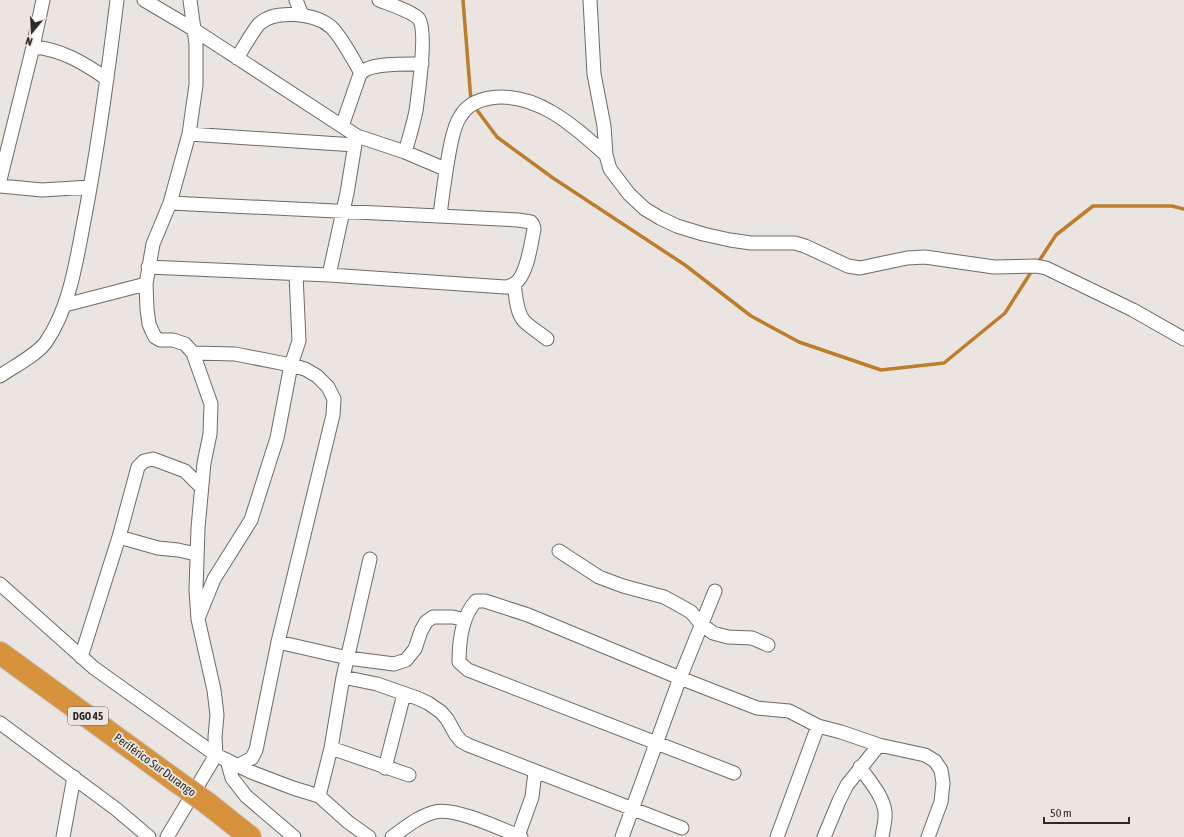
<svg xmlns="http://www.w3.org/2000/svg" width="1184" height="837" viewBox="0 0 1184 837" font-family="'Asap Condensed',sans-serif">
	<rect width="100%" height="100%" fill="#eae5e0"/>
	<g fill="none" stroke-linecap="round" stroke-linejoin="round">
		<path stroke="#be7d2b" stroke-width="3.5" d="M 463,0 L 471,101
			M 474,106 L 497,137 L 553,178 L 685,265 L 751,316 L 799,342 L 881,370 L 944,363 L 1005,313 L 1033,269
			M 1037,264 L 1056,235 L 1093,206 L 1172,206 L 1184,209"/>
		<defs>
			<path id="street" d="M 144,0 L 193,29 L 357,136 L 405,152 L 445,169
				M 296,0 L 302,15
				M 379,0 C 389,4 411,11 418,18 C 428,28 418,95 416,111 C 413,125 409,139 405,152
				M 590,0 L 594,74 L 604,126 L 606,155 L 610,169 L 629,194 L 645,209 L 660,218 L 677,226 L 703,234 L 730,240 L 751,243 L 795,243 L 805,246 L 848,266 L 860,268 L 907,258 L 925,257 L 994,267 L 1036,266 L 1046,268 L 1133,310 L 1184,339
				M 33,47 C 61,49 84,63 107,79
				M 237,58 C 243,49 252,32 259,24 C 275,9 315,13 331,27 C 341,36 354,61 361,73
				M 342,126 L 358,80 C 359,76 361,72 365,70 C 377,63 408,64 422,64
				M 189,134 L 355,145
				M 0,180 L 33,47 L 43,0
				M 0,186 L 42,190 L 90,187
				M 440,215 C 443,191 446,167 451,143 C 453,134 455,124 460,117 C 466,106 478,100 490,98 C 536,91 574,126 606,155
				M 148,267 L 329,275 L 505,287 C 507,287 511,286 514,284 C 527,277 531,244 534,229 L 533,225 L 531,222 L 518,220 L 170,203
				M 329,275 L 347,193 L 356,138
				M 514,284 C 516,296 516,312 524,321 C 531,328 540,333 547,339
				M 65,305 L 146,284
				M 193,353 L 235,354 L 291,365 L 305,369 L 317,376 L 328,387 L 334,399 L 333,415 L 278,642 L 256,750 L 252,758 L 239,765
				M 0,376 C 13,367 38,354 46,342 C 70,307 76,262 84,221 C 98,148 108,74 117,0
				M 119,537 L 158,548 L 178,550 L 196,554
				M 559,551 L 599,577 L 623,586 L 664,597 L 677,604 L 691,612 L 701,624 L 713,633 L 728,637 L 752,638 L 768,645
				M 0,584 L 94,668 L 216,755 L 251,772 L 293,788 L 319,796 L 348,822 L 369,837
				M 199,616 L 214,579 L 251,520 L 277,438 L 291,365 L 299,341 L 296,274
				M 278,642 L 348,658 L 394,664 L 406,660 L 415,649 L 421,631 L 426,622 L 433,617 L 453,617 L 465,620
				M 81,657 L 119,537 L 138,467 L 144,461 L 153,459 L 185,471 L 201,487
				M 343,677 L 377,684 L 417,698 L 428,703 L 441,712 L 447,719 L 456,735 L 461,741 L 468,745 L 682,828
				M 0,723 L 116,809 L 149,837
				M 331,748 L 409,775
				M 227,760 L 232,778 L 246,796 L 294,837
				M 860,767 C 869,781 883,795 885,812 C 886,820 883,829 882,837
				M 385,768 L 404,694
				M 734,773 L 468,670 L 459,662 C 459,643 462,616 476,601 L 485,601 L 528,615 L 680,678 L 757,708 L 789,711 L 818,726 L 841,732 L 879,745 L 925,755 L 935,761 L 941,770 L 943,783 L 941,802 L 928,837
				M 319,796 L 331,748 L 343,677 L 370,559
				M 518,836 L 532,797 L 535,772
				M 63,837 L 74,777
				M 167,837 L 216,755 L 215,737 L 217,715 L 214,690 L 198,619 L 196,590 L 198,528 L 204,463 L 210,434 L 211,404 L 193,353 L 185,344 L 173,340 L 160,340 L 155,337 L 152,331 L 149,324 L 147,309 L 146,284 L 153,244 L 170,203 L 189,134 L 196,85 L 196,44 L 190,0
				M 392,837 C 406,827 419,816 435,812 C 455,807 501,829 521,837
				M 622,837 L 680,678 L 715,591
				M 777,837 L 818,726
				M 824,837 L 839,801 L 847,785 L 879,745"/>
			<path id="highway" d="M 0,653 L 176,781
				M 207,803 L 250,837"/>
		</defs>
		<use href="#street" stroke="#6e6a66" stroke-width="15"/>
		<use href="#highway" stroke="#c4c4c3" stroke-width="24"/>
		<use href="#street" stroke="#fff" stroke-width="13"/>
		<use href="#highway" stroke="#d9923c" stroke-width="22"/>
		<defs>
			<path id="highway-bridge" d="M 176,781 L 207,803"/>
		</defs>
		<use href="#highway-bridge" stroke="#c4c4c3" stroke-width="24" stroke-linecap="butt"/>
		<use href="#highway-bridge" stroke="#d9923c" stroke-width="22"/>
	</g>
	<g text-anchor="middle" stroke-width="4" stroke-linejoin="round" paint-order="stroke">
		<rect fill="#eae5e0" stroke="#666360" stroke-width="1" x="68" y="707" width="40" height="18" rx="3"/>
		<g font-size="11" font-weight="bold" fill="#2d2b29">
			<text x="88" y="720">DGO 45</text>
		</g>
		<g font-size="12" fill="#2d2b29" stroke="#eae5e0">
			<text transform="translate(155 765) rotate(36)" y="4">Periférico Sur Durango</text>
		</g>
	</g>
	<g transform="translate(32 32) rotate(198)" stroke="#eae5e0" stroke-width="3" paint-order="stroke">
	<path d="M0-3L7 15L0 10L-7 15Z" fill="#2d2b29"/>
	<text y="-6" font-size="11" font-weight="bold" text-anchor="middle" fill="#2d2b29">N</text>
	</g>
	<path d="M1044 817v6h85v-6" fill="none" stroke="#2d2b29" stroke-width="2"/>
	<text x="1050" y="817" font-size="12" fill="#2d2b29" stroke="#eae5e0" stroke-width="3" paint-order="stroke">50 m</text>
</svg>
